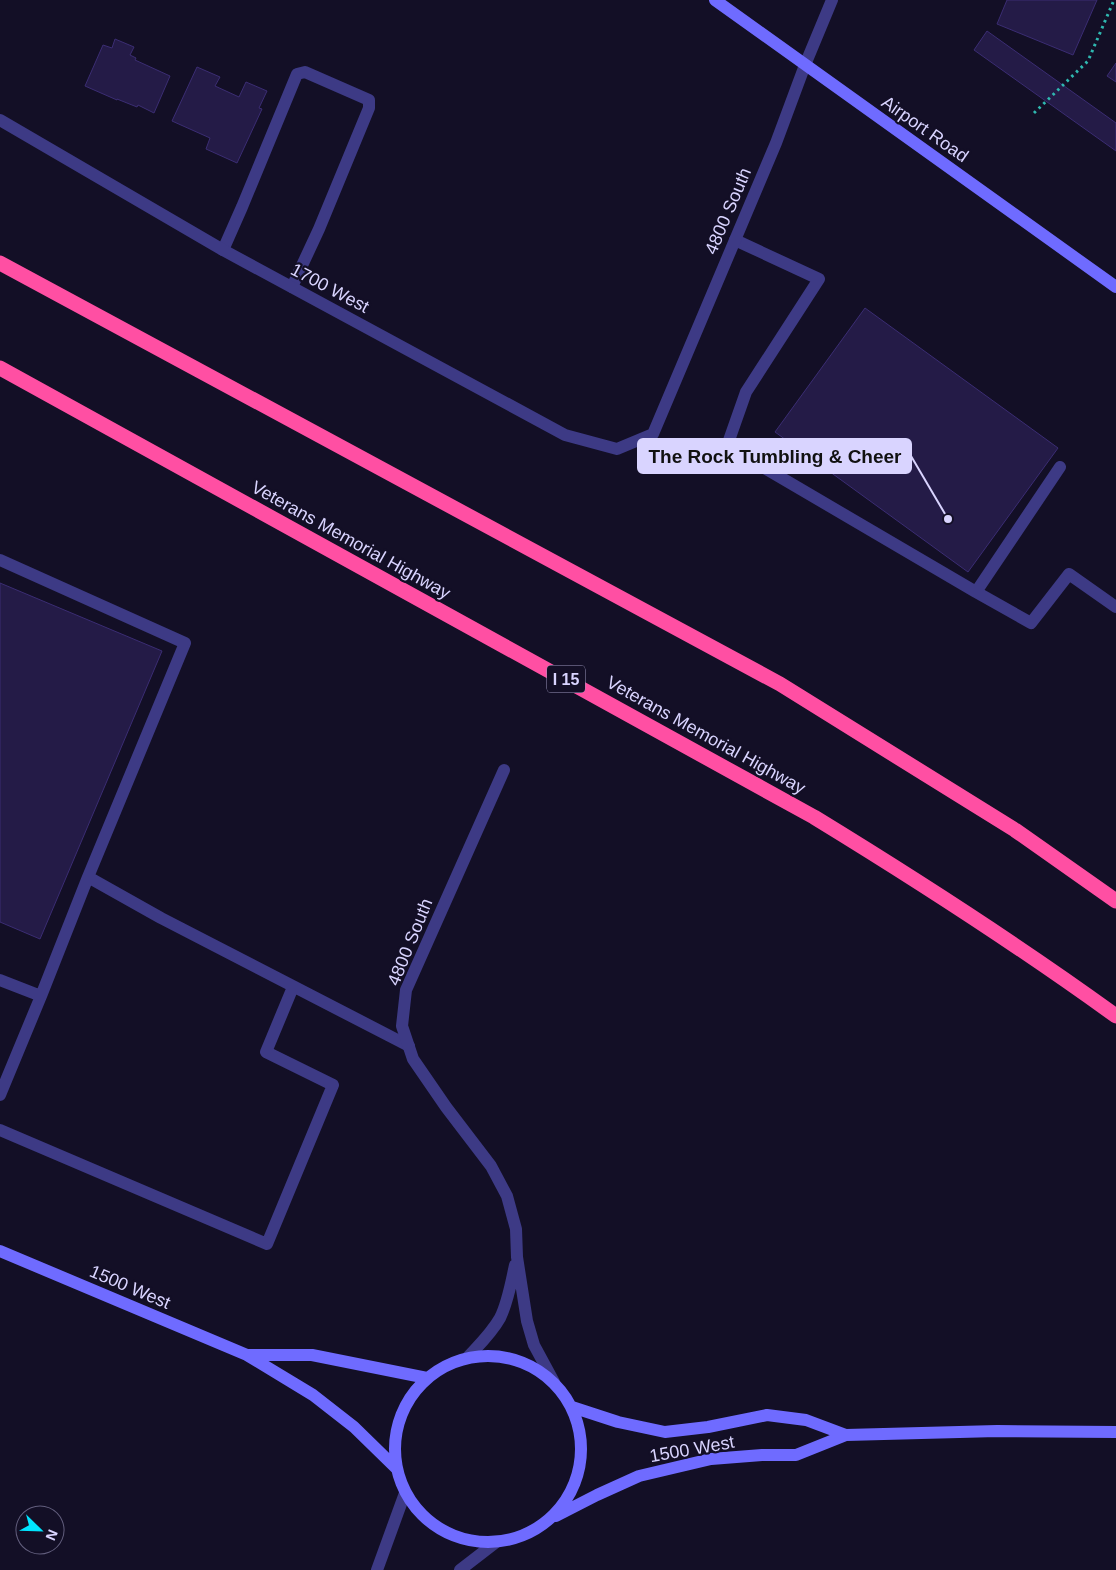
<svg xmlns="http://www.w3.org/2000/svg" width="1116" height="1570" viewBox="0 0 1116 1570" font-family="Arial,sans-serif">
	<rect width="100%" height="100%" fill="#130f26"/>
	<path fill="#241b47" stroke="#3b2d73" d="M 1007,0 L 1097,0 L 1073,55 L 997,24 Z
		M 987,31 L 1116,123 L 1116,151 L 974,50 Z
		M 115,39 L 134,47 L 130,55 L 136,58 L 135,60 L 170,76 L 154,113 L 138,105 L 137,107 L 117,99 L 117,100 L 85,86 L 103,45 L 112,48 Z
		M 1116,63 L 1116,82 L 1107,76 Z
		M 197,67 L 220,77 L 215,86 L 239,97 L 246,82 L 267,91 L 259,108 L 262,109 L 237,163 L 206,149 L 210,138 L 172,121 Z
		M 865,308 L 1058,448 L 968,572 L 775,432 Z
		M 0,583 L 162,651 L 40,939 L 0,922 Z"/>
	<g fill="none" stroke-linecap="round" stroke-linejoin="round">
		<path stroke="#2fb8b0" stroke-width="3" stroke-dasharray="2.5 4" stroke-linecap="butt" d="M 1034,113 L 1088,61 L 1114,0"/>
		<path stroke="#3d3a85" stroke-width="12" d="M 735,240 L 819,279 L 746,392 L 727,446 L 976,592 L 1060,467
			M 223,250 L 242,207 L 297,74 L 305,72 L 369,100 L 369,108 L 319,229 L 292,287
			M 0,560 L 185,643 L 88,877 L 161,918 L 409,1046
			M 976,592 L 1031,623 L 1069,574 L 1116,607
			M 0,980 L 41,996 L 88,877
			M 0,1095 L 41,996
			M 0,1130 L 267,1244 L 333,1085 L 266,1052 L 293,987"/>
		<path stroke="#3d3a85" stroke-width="12" d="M 0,120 L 223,250 L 565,435 L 617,449 L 653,434 L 776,143 L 805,65 L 832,0
			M 504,770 L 406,990 L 402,1026 L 413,1059 L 446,1107 L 491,1166 L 507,1196 L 516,1229 L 517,1257 L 527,1321 L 534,1345 L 554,1382
			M 467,1358 C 478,1346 491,1334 500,1318 C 508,1302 511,1283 515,1265
			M 377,1570 L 405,1493
			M 460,1570 L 495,1543"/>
		<path stroke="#6f6bff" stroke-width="12" d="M 715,0 L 1116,287
			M 0,1251 L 247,1355 L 313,1395 L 354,1427 L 397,1469
			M 247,1355 L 312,1355 L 427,1378
			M395 1449a93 93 0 1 1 186 0a93 93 0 1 1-186 0Z
			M 572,1407 L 618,1422 L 665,1432 L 708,1427 L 767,1415 L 806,1420 L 846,1435
			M 556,1516 L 597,1495 L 639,1476 L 711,1459 L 762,1455 L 796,1455 L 846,1435 L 997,1431 L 1116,1432"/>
		<path stroke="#ff4fa3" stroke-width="15" d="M 0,263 L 780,684 L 1015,830 L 1116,901
			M 0,368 L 814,817 C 917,880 1018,945 1116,1016"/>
	</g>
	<g text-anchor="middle" stroke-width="4.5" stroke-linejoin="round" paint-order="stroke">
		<rect fill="#130f26" stroke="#9e99be" stroke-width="1" x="547" y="665.5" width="38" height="27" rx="4"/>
		<g font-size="16" font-weight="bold" fill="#d9d4ff">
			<text x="566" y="685">I 15</text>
		</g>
		<g font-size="18" fill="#d9d4ff" stroke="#130f26">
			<text transform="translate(925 129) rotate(35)" y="6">Airport Road</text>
			<text transform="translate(728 211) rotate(-67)" y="6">4800 South</text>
			<text transform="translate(330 288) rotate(28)" y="6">1700 West</text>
			<text transform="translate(351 540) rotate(29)" y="6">Veterans Memorial Highway</text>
			<text transform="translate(706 735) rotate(29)" y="6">Veterans Memorial Highway</text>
			<text transform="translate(410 942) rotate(-68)" y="6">4800 South</text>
			<text transform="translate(130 1287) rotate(23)" y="6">1500 West</text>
			<text transform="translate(692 1449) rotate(-10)" y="6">1500 West</text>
		</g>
	</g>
	<path fill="none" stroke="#d9d4ff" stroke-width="2" d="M948 519L911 456"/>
	<circle fill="#d9d4ff" stroke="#130f26" stroke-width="2" cx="948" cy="519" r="5"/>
	<rect fill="#d9d4ff" stroke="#d9d4ff" stroke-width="2" x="638" y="439" width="273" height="34" rx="5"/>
	<g font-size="19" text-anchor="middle" font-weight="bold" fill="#111">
		<text x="775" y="463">The Rock Tumbling &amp; Cheer</text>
	</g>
	<g transform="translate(40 1530) rotate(113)"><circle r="24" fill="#130f26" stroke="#625e7d"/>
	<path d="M0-4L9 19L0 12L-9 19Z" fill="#00e5ff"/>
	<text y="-8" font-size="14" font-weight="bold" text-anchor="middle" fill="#d9d4ff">N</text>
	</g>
</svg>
